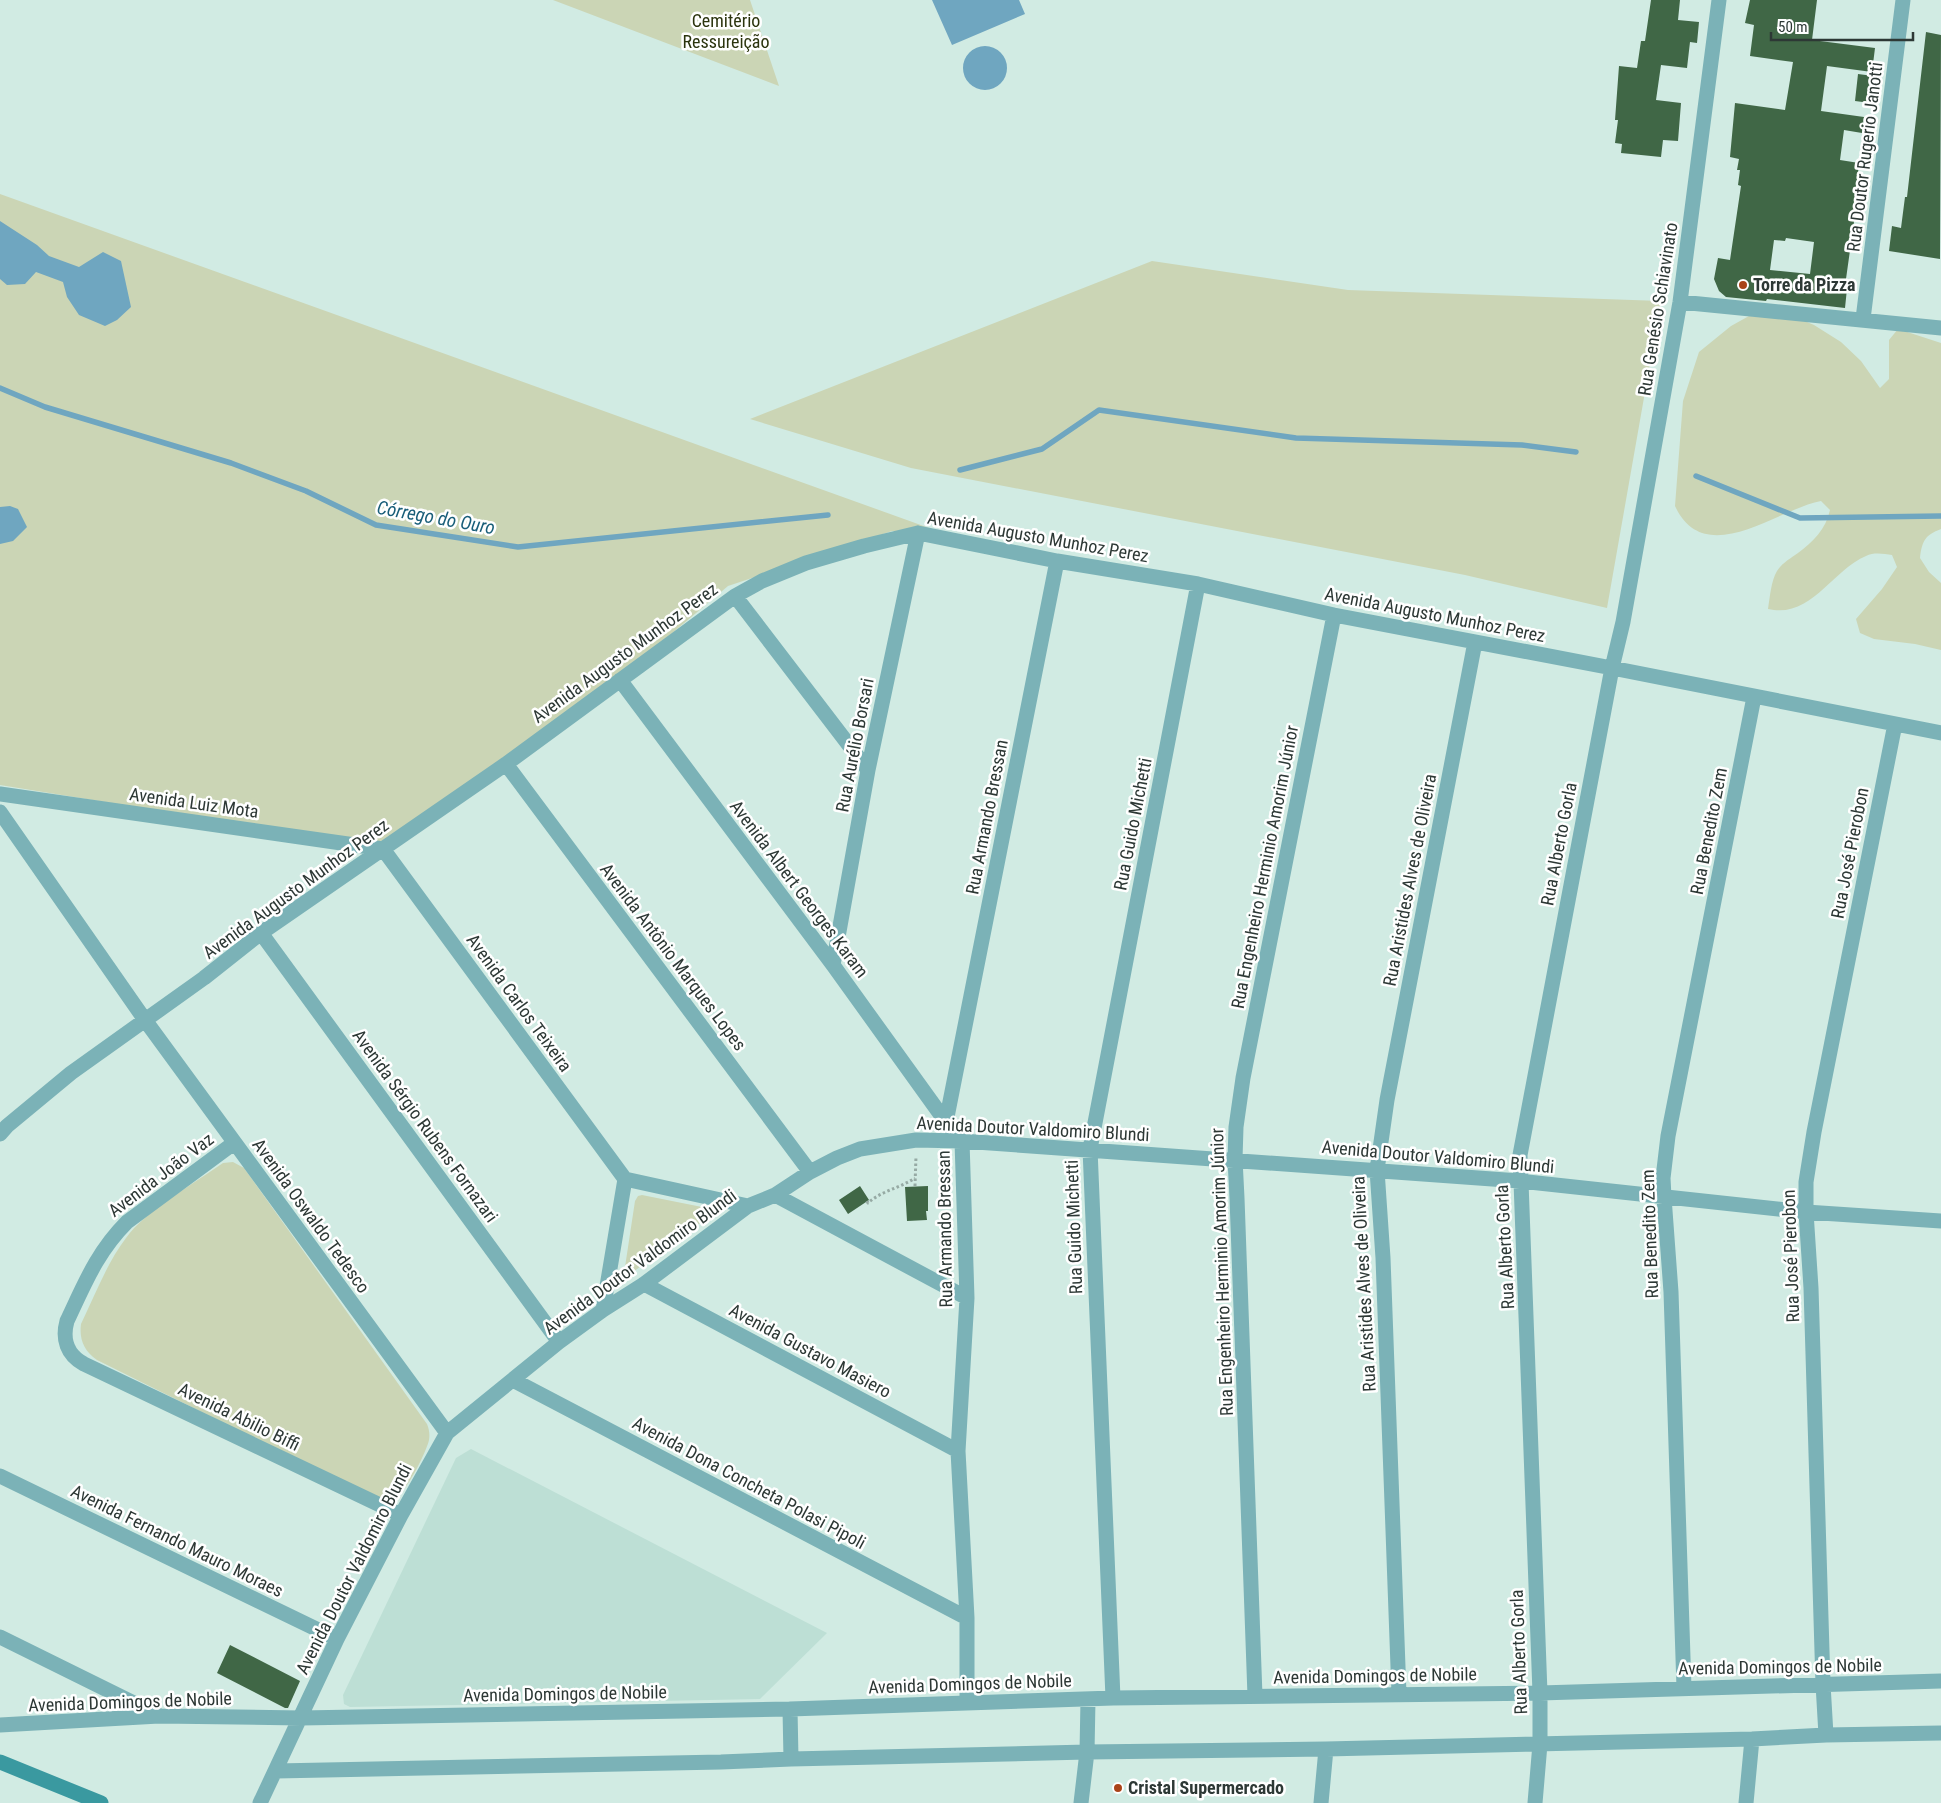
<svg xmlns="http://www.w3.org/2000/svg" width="1941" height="1803" viewBox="0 0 1941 1803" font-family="'Roboto Condensed',sans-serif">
	<rect width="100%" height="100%" fill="#d1ebe3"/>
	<path fill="#bddfd5" d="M 471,1449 L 827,1633 L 760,1699 L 350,1707 L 344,1704 L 343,1695 L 456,1458 Z"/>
	<path fill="#cbd5b5" d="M 553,0 L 750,0 L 779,86 Z
		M 0,194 L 943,533 L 892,531 L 728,586 L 618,679 L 382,847 L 0,785 Z
		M 1152,261 L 1348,290 L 1661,301 L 1607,608 L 1465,575 L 911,468 L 750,419 Z
		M 1749,316 L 1800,319 L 1814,325 L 1841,342 L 1861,361 L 1880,388 L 1889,379 L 1889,340 L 1898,329 L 1941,343 L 1941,529 C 1925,535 1922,541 1920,558 L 1929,572 L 1941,583 L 1941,650 L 1915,644 L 1874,639 L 1860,633 L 1856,619 L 1882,589 L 1897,567 L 1892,555 C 1884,554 1874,552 1866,556 C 1831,571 1811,619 1768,609 C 1770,597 1771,581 1777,571 C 1782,563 1791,558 1798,553 C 1813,542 1826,529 1830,510 L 1821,501 C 1775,510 1705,570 1675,506 L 1683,401 L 1699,352 L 1731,326 Z
		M 233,1162 L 244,1168 L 427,1424 C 429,1429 430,1434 429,1440 C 427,1450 408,1489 399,1494 C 392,1499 385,1499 377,1499 L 97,1360 C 84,1351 79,1339 81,1324 C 95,1295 107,1263 126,1238 C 145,1211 195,1183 223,1163 Z
		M 642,1195 L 702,1207 L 706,1213 L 707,1218 L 633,1272 L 626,1271 L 625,1267 L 635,1201 L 638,1196 Z"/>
	<path fill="#6fa6c0" d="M 932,0 L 1019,0 L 1025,14 L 952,45 Z
		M963 68a22 22 0 1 1 44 0a22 22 0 1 1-44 0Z
		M 0,221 L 37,245 L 49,256 L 79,267 L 103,252 L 121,261 L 131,307 L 117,320 L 105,326 L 79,315 L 67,297 L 63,282 L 36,272 L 25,284 L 7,285 L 0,279 Z
		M 10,506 L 18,509 L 27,527 L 13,541 L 0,544 L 0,507 Z"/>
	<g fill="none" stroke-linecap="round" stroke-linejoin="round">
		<path stroke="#6fa6c0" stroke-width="5.5" d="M 0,388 L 45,407 L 231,463 L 306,491 L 376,525 L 518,547 L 828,515
			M 960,470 L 1042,449 L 1099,410 L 1296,438 L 1522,445 L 1576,452
			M 1696,476 L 1800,518 L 1941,516"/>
	</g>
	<path fill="#406746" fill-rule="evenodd" d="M 1651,0 L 1680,0 L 1678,20 L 1699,22 L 1697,43 L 1690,42 L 1687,68 L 1661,65 L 1656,100 L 1681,103 L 1678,141 L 1663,140 L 1661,157 L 1621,153 L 1622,144 L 1615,143 L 1618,120 L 1615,120 L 1619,66 L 1637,68 L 1641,41 L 1645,41 Z
		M 1750,0 L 1817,0 L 1812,40 L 1875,48 L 1872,72 L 1827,66 L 1821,111 L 1864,117 L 1862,133 L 1844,130 L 1840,160 L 1859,163 L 1856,193 L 1858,193 L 1846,279 L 1848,279 L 1845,308 L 1767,299 L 1766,301 L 1726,297 L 1719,291 L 1714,279 L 1718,258 L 1730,260 L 1741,186 L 1738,185 L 1740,170 L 1737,170 L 1739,159 L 1730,157 L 1735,103 L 1785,110 L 1793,62 L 1750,56 L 1754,25 L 1745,23 ZM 1786,238 L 1814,242 L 1810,274 L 1770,270 L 1774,240 L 1785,241 Z
		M 1926,32 L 1941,35 L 1940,259 L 1889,251 L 1892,226 L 1901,228 L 1905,197 L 1907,197 Z
		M 1858,74 L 1881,77 L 1878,104 L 1855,101 Z
		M 860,1186 L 869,1200 L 848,1214 L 839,1200 Z
		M 928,1186 L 928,1211 L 926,1211 L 927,1220 L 907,1221 L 905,1187 Z
		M 230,1645 L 300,1681 L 288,1708 L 285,1708 L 217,1673 Z"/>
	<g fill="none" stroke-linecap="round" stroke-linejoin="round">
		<path stroke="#96aaa4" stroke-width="3" stroke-dasharray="2.5 2.5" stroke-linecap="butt" d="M 915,1186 L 916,1156
			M 867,1201 L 868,1203 C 881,1191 900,1188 915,1178"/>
		<path stroke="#7bb2b7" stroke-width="15" d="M 1680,302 L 1941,328
			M 1863,319 L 1903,0
			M 735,596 L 868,770
			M 620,680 L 833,965 L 946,1122
			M 506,764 L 810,1172
			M 0,794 L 383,849 L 625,1179 L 748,1206
			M 0,812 L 145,1020 L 447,1433
			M 261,933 L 559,1342
			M 833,965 L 868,770 L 918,533
			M 0,1134 L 7,1126 L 71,1073 L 204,978 L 261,933 L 506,764 L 735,596 L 762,581 L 806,563 L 864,546 L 918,533 L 1057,561 L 1198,584 L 1334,615 L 1612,668 L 1941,733
			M 234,1143 L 127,1222 C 97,1252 85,1283 67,1321 C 62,1339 67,1355 84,1364 L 401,1515
			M 775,1195 L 967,1298
			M 644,1284 L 958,1451
			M 603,1310 L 625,1179
			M 513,1380 L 967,1618
			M 0,1476 L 337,1639
			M 0,1637 L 158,1715
			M 1684,1688 L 1671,1292 L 1664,1197 L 1663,1178 L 1668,1136 L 1754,697
			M 1399,1694 L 1383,1258 L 1377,1170 L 1387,1100 L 1475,642
			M 1255,1696 L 1237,1198 L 1235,1159 L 1236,1127 L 1243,1078 L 1334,615
			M 1113,1698 L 1090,1149 L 1198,584
			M 967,1703 L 967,1618 L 958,1451 L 967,1298 L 962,1141 L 946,1122 L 1057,561
			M 790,1709 L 791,1759
			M 0,1725 L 159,1716 L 301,1718 L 790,1709 L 1113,1698 L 1540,1693 L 1941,1681
			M 1826,1735 L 1823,1684 L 1811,1288 L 1806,1212 L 1806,1182 L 1814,1132 L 1895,724
			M 276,1771 L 721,1762 L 791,1759 L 1087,1752 L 1326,1749 L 1752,1739 L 1826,1735 L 1941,1733
			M 260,1803 L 337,1639 L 401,1515 L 447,1433 L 559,1342 L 603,1310 L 644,1284 L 748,1206 L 775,1195 L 810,1172 L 837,1158 L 860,1149 L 916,1140 L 962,1141 L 1520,1181 L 1806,1212 L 1941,1221
			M 1081,1803 L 1087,1752 L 1088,1700
			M 1321,1803 L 1326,1749
			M 1535,1803 L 1540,1744 L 1540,1693 L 1520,1155 L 1612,668 L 1623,622 L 1680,302 L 1719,0
			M 1746,1803 L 1752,1739"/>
		<path stroke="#3a99a0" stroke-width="15" d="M 0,1762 L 101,1803"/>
	</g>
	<g fill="#aa4419" stroke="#fff" stroke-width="2">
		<circle cx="1743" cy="285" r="5"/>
		<circle cx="1118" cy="1788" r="5"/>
	</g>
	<g text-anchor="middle" stroke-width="5" stroke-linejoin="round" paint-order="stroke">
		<g font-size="18" fill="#2b340e" stroke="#fff">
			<text x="726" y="27">Cemitério<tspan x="726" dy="21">Ressureição</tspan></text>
		</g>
		<g font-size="18" fill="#2d3835" stroke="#fff">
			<text transform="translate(1865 157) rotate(-83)" y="6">Rua Doutor Rugerio Janotti</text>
			<text transform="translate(1658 309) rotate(-81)" y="6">Rua Genésio Schiavinato</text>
			<text transform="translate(1038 537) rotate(10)" y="6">Avenida Augusto Munhoz Perez</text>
			<text transform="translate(1435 615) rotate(11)" y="6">Avenida Augusto Munhoz Perez</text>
			<text transform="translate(625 653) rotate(-36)" y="6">Avenida Augusto Munhoz Perez</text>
			<text transform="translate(855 745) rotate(-79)" y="6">Rua Aurélio Borsari</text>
			<text transform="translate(194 803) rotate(8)" y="6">Avenida Luiz Mota</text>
			<text transform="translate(987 817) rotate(-79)" y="6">Rua Armando Bressan</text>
			<text transform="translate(1133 824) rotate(-79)" y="6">Rua Guido Michetti</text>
			<text transform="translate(1709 831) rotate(-79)" y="6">Rua Benedito Zem</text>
			<text transform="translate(1559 844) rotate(-79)" y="6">Rua Alberto Gorla</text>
			<text transform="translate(1850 853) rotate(-79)" y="6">Rua José Pierobon</text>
			<text transform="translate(1265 867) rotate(-79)" y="6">Rua Engenheiro Herminio Amorim Júnior</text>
			<text transform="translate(1410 880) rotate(-79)" y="6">Rua Aristides Alves de Oliveira</text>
			<text transform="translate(296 889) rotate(-36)" y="6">Avenida Augusto Munhoz Perez</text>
			<text transform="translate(799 889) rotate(53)" y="6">Avenida Albert Georges Karam</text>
			<text transform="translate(673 957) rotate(53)" y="6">Avenida Antônio Marques Lopes</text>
			<text transform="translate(519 1003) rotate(54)" y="6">Avenida Carlos Teixeira</text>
			<text transform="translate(425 1126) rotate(54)" y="6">Avenida Sérgio Rubens Fornazari</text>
			<text transform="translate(1033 1129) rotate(3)" y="6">Avenida Doutor Valdomiro Blundi</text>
			<text transform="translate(1438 1157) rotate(5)" y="6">Avenida Doutor Valdomiro Blundi</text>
			<text transform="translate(161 1175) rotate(-37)" y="6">Avenida João Vaz</text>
			<text transform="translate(311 1216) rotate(54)" y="6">Avenida Oswaldo Tedesco</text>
			<text transform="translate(1074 1227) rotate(-92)" y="6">Rua Guido Michetti</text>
			<text transform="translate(945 1229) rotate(-91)" y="6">Rua Armando Bressan</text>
			<text transform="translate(1650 1234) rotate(-92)" y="6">Rua Benedito Zem</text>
			<text transform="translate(1505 1247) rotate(-93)" y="6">Rua Alberto Gorla</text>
			<text transform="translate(1791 1256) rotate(-92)" y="6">Rua José Pierobon</text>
			<text transform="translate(640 1262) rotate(-36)" y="6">Avenida Doutor Valdomiro Blundi</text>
			<text transform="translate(1222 1272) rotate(-92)" y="6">Rua Engenheiro Herminio Amorim Júnior</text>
			<text transform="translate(1364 1284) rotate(-93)" y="6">Rua Aristides Alves de Oliveira</text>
			<text transform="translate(810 1351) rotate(28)" y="6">Avenida Gustavo Masiero</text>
			<text transform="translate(239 1417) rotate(26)" y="6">Avenida Abilio Biffi</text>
			<text transform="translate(749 1483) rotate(28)" y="6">Avenida Dona Concheta Polasi Pipoli</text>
			<text transform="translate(177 1541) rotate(26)" y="6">Avenida Fernando Mauro Moraes</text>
			<text transform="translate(354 1569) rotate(-63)" y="6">Avenida Doutor Valdomiro Blundi</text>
			<text transform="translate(1519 1652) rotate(-92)" y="6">Rua Alberto Gorla</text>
			<text transform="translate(1780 1667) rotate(-1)" y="6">Avenida Domingos de Nobile</text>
			<text transform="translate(1375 1676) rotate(-1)" y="6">Avenida Domingos de Nobile</text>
			<text transform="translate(970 1684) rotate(-2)" y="6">Avenida Domingos de Nobile</text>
			<text transform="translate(565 1694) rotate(-1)" y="6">Avenida Domingos de Nobile</text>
			<text transform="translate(130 1702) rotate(-2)" y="6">Avenida Domingos de Nobile</text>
		</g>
		<g font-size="18" font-weight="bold" fill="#2d3835" stroke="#fff" text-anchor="start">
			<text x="1753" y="291">Torre da Pizza</text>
			<text x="1128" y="1794">Cristal Supermercado</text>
		</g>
		<g font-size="19" font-style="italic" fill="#195e79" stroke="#fff">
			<text transform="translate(436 517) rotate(10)" y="7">Córrego do Ouro</text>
		</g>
	</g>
	<path d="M1771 32v8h142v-8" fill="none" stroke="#2d3835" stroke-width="2.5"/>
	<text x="1778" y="32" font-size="15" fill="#2d3835" stroke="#ffffff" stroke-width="4" paint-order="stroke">50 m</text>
</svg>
